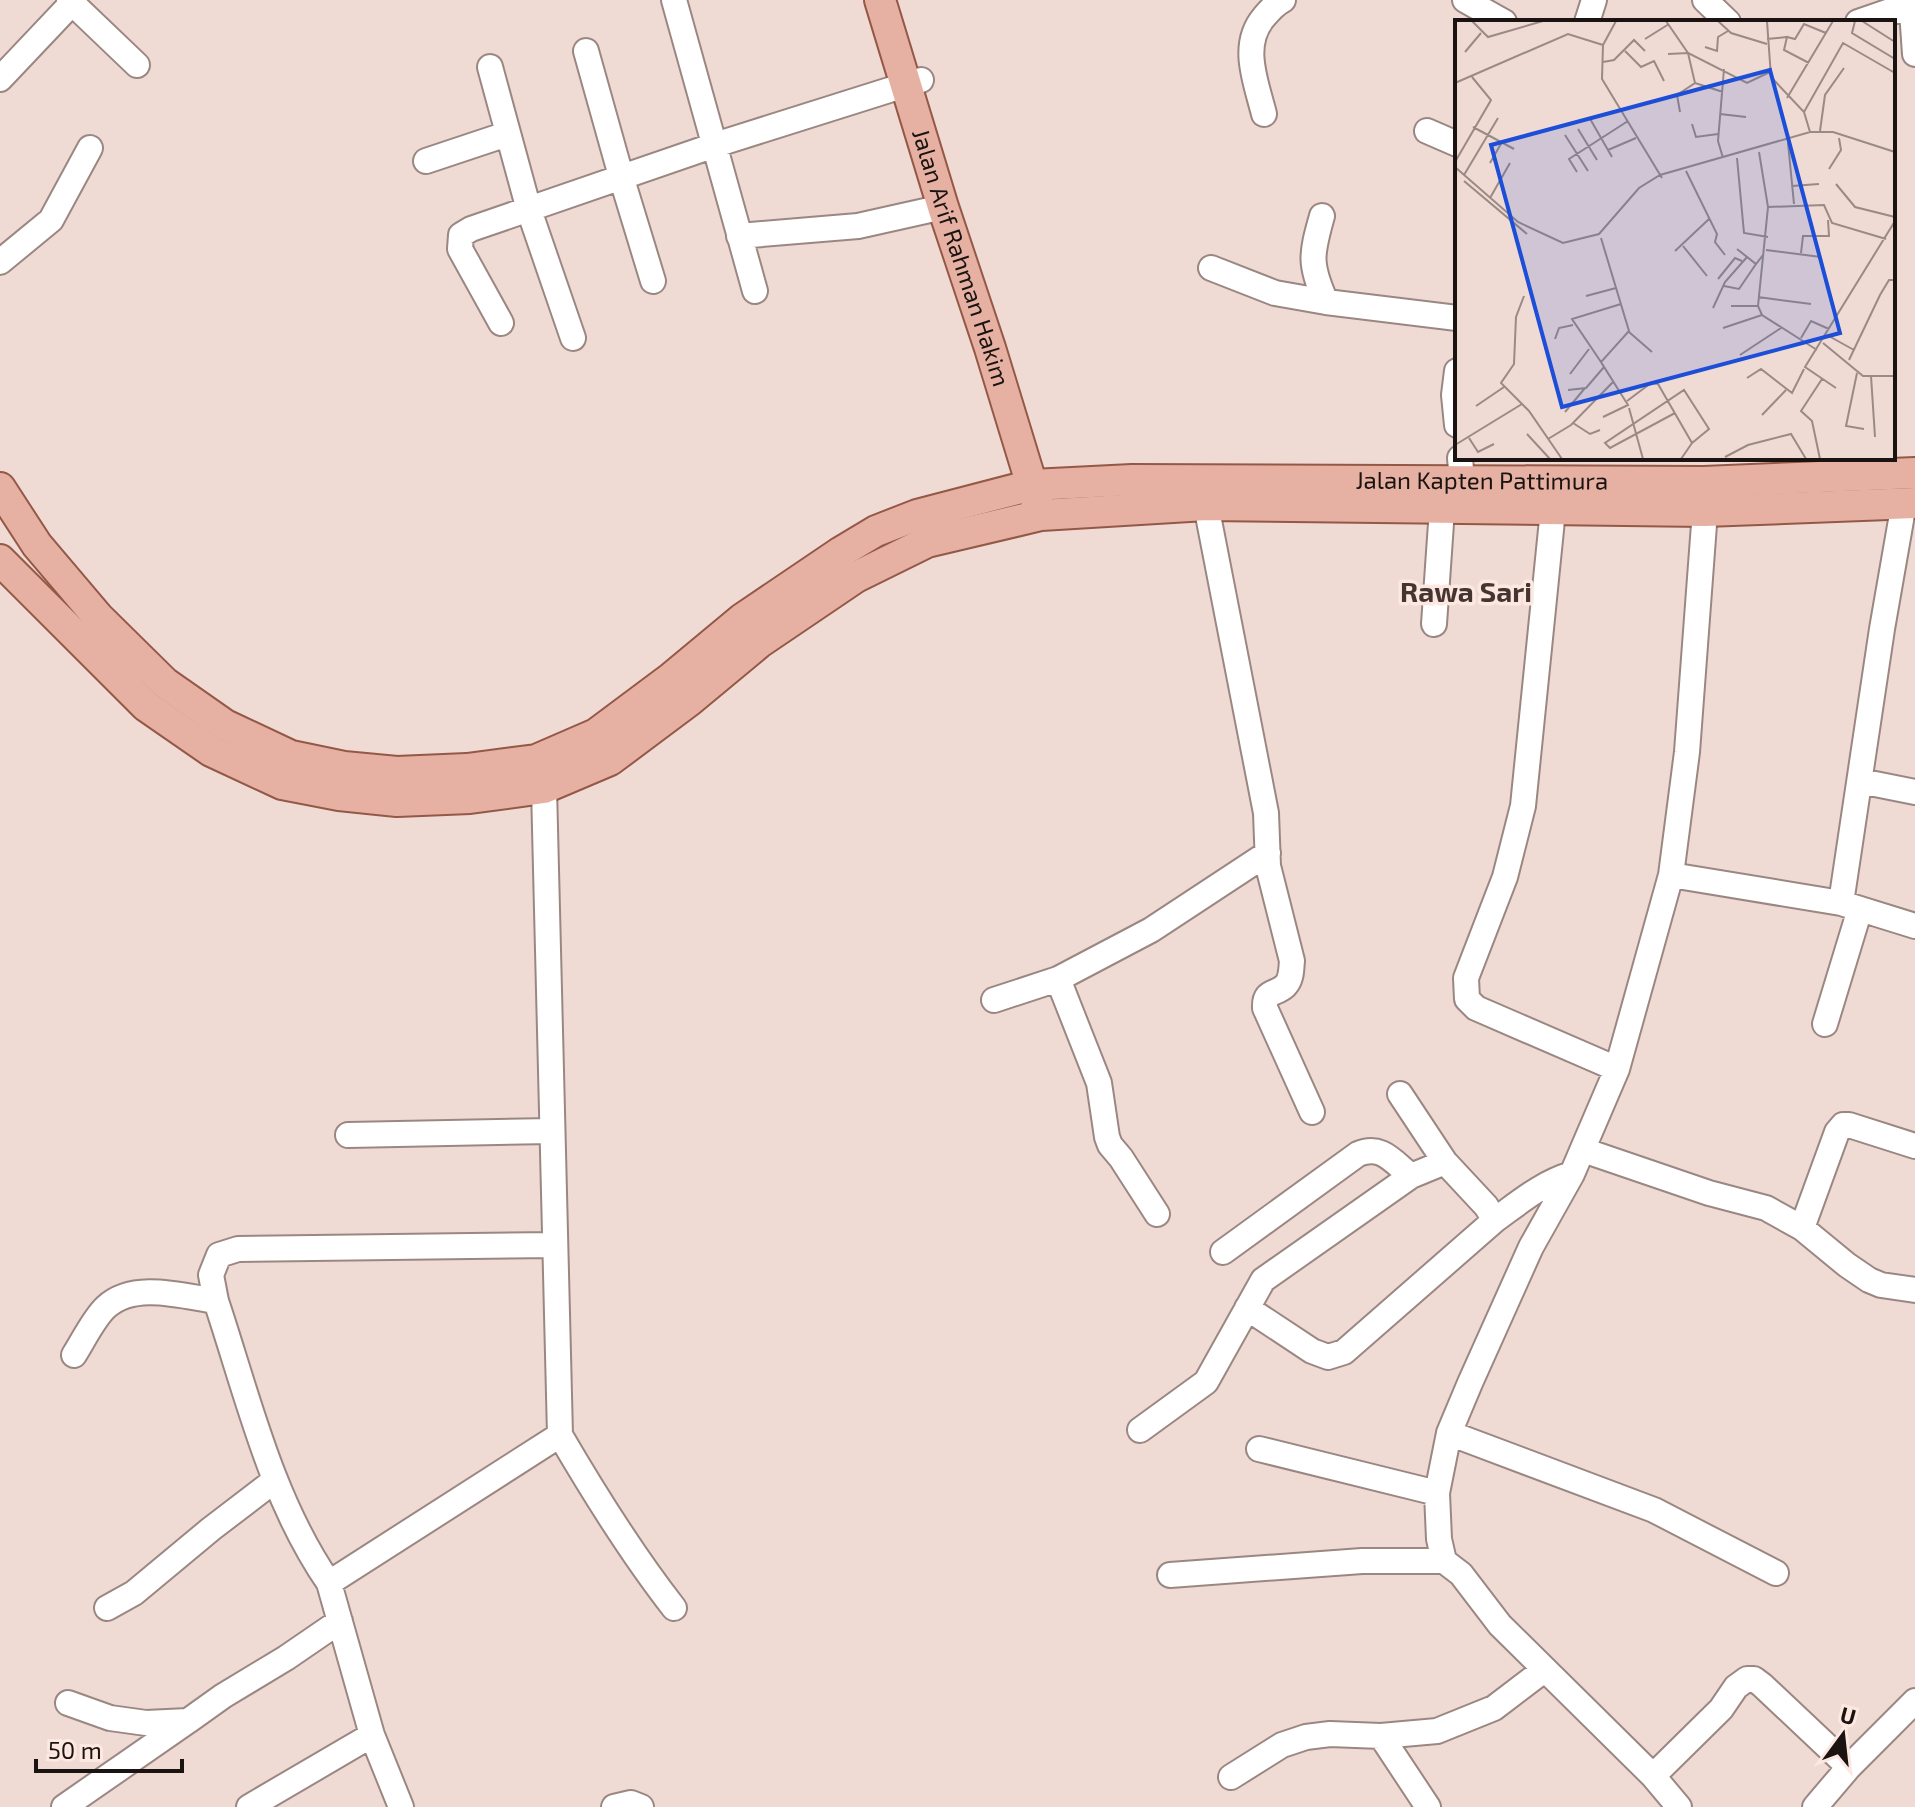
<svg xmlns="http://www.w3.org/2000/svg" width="1915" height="1807" viewBox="0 0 1915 1807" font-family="'Exo 2',sans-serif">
	<rect width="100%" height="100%" fill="#f0dad4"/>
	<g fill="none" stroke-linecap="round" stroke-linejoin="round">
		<defs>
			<path id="minor" d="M 69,0 L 137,65
				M 674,0 L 755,291
				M 1465,0 L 1504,22
				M 1705,0 L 1728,22
				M 1914,0 L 1912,11 L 1915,54
				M 1587,22 L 1594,0
				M 1858,22 L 1890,11 L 1912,11
				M 586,51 L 621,176 L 653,281
				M 490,67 L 529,210 L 573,338
				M 0,79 L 72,3
				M 1264,114 C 1256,82 1240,45 1264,17 C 1270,10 1275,4 1283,0
				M 1427,131 L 1457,144
				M 426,161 L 507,134
				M 1322,216 C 1311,255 1309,264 1326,302 L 1457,318
				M 739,236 L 858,226 L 943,207
				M 0,262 L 51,220 L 90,148
				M 1211,268 L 1275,293 L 1326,302
				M 501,323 L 460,249 L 461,235 L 471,229 L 715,145 L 921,80
				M 1457,371 L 1454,395 L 1457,425
				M 1460,458 L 1462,481
				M 1206,505 L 1266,813 L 1268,866 L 1292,961 C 1291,969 1292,979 1285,986 C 1275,995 1264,990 1265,1008 L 1312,1112
				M 1553,510 L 1523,806 L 1505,877 L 1466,978 L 1467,999 L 1476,1008 L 1617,1069
				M 1434,624 L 1442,509
				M 1860,781 L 1915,792
				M 1671,875 L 1841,903 L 1915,926
				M 1841,903 L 1882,629 L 1904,503
				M 1058,979 L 1099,1083 L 1107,1137 L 1110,1145 L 1121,1158 L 1157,1214
				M 994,1000 L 1058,979 L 1151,930 L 1268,853
				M 1825,1024 L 1860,909
				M 1400,1094 L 1445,1162 L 1486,1206 L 1495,1220 C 1520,1202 1542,1183 1572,1174
				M 348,1135 L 552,1131
				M 1583,1150 L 1709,1193 L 1766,1208 L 1802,1228 L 1847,1265 L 1869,1280 L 1881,1285 L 1915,1290
				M 1802,1228 L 1837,1132 L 1843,1125 L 1849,1125 L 1915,1146
				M 1223,1252 L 1358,1154 C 1382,1144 1393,1162 1411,1176
				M 1247,1308 L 1312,1351 L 1328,1357 L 1344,1352 L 1495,1220
				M 74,1355 C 83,1341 94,1318 106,1307 C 134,1281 182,1296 216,1301
				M 1140,1430 L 1206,1382 L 1263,1280 L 1411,1176 L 1445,1162
				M 1449,1433 L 1654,1510 L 1776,1573
				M 560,1435 C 595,1495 631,1553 674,1608
				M 1259,1449 L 1437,1493
				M 1170,1575 L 1362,1561 L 1444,1561
				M 329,1583 C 271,1499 248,1397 216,1301 L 211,1275 L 219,1255 L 238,1249 L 555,1245
				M 107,1608 L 134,1593 L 211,1529 L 275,1480
				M 68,1703 L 110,1718 L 146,1723 L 188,1721 L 223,1696 L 286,1658 L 340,1621
				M 1381,1736 L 1428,1807
				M 1653,1776 L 1721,1709 L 1736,1687 L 1747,1679 L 1754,1679 L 1762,1685 L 1849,1767
				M 1231,1777 L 1282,1745 L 1306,1737 L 1330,1734 L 1381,1736 L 1437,1731 L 1494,1708 L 1544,1670
				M 64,1807 L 188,1721
				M 249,1807 L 372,1735
				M 401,1807 L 372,1735 L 329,1583 L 560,1435 L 544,788
				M 614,1807 L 631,1803 L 641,1807
				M 1679,1807 L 1653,1776 L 1500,1625 L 1461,1574 L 1444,1561 L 1439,1539 L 1437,1493 L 1449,1433 L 1470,1383 L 1531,1247 L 1572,1174 L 1617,1069 L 1671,875 L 1687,752 L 1705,511
				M 1815,1807 L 1849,1767 L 1915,1701"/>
			<g id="major">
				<path id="s1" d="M 880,0 L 943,207 L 990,348 L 1037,502"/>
				<path id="s2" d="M 0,488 L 37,545 L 98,617 L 165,683 L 225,725 L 291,756 L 344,767 L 397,772 L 467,769 L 536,760 L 596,734 L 671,678 L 742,619 L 841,552 L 876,531 L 917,515 L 1032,485 L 1132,480 L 1704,482 L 1915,473"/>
				<path d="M 0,560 L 146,706 L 211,751 L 282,784 L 339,795 L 397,801 L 470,798 L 544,788 L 610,760 L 689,701 L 760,642 L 856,577 L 927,542 L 1041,515 L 1206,505 L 1705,511 L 1915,503"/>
			</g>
		</defs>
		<use href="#minor" stroke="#9b8782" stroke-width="28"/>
		<use href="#major" stroke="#945847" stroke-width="34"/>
		<use href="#minor" stroke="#fff" stroke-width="24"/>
		<use href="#major" stroke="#e6b1a2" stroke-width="30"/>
	</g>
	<g text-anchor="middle" stroke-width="7" stroke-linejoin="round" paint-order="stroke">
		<g font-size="24" fill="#1a1311" stroke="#fde8e1">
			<text dy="8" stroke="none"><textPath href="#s1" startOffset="270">Jalan Arif Rahman Hakim</textPath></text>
			<text dy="8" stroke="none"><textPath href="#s2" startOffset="1674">Jalan Kapten Pattimura</textPath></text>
		</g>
		<g font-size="28" font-weight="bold" fill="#453530" stroke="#fde8e1">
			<text x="1466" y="602">Rawa Sari</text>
		</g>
	</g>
	<g transform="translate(1455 20)">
		<rect width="440" height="440" fill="#f0dad4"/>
		<path fill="none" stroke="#9a8a86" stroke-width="2" d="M 17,1 L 33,17 L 88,1M 161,1 L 148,25 L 147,59 L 207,158M 211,1 L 233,33 L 292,63 L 315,52M 263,1 L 276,13 L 312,24M 312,1 L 316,57 L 349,92 L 355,112M 400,1 L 397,13 L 440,39M 407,1 L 440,22M 332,17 L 340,19 L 349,4 L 371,13M 190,19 L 214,4M 312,19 L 332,17 L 329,30 L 354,43M 250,27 L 262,31 L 263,17 L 273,11M 170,31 L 186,47 L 199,41 L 209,61M 10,32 L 26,13M 213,34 L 233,33 L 240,63 L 222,75 L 225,92M 148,42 L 159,40 L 179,20 L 190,31M 0,63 L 113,14 L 148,25M 240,63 L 268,72M 332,78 L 378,1M 349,92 L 388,23 L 440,53M 265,94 L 291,97M 134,97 L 157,137M 237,104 L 241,117 L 263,114M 18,107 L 59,129M 123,109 L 142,140M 365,111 L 370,75 L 389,48M 110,115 L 133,151M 333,123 L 339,184M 153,130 L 181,118M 304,132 L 313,187 L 303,286 L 307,295 L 362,330M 268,138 L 263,121 L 269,49M 282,138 L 289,213 L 313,217M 0,142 L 36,80 L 17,57M 35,143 L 47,122M 0,147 L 63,202 L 108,223 L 144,214 L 184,168 L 205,155 L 355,112 L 378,112 L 440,132M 374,149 L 386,130 L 384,118M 231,151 L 262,214 L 260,222 L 270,235M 122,152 L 114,139 L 173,101M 9,155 L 43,98M 9,161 L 72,214M 381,164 L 400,187 L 440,197M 337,166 L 364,164M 35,178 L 55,143M 313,187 L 369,185 L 377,203 L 431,219M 146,218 L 174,311 L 146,342 L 173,385 L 148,397M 228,226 L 252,256M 282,229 L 301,244 L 308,235M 311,230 L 366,237M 220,231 L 254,199M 346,233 L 348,216 L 374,216 L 373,200M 263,259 L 280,238 L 287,241M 269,266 L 284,269 L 301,244M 69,276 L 61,297 L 59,344 L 46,363 L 74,391 L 107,439M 131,276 L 161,268M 303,277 L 356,284M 276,286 L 303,286M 258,288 L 270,262 L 292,237M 268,308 L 307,295M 174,312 L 197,332M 372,315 L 399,330M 346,318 L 356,301 L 374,309M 100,319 L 104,308 L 118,305M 368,323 L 408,356 L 440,356M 285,335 L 326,308M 394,340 L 425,275 L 434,260 L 440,260M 146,342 L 117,299 L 166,284M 402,353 L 391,406 L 409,409M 115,354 L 134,329M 416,356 L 420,417M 292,358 L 306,349 L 337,373 L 349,349M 381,368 L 350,347 L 440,201M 113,370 L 131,368 L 149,347M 172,381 L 196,363 L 203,364 L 237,423 L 226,439M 21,386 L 49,367M 174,388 L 188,439M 110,392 L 130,368M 220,393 L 155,428 L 150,423 L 229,370 L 254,409 L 237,423M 307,395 L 331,370M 118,403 L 135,414 L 145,410M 72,414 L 95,439M 14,418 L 23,432 L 39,424M 93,419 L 116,405 L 158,362M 0,425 L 67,384M 270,437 L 293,425 L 336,414 L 351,439M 365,439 L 357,401 L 346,391 L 367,359"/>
		<path fill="#1d4ed8" fill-opacity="0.15" stroke="#1d4ed8" stroke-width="4" d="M 315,50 L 385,313 L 107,387 L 36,125 Z"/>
		<rect width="440" height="440" fill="none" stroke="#1a1311" stroke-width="4"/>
	</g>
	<g transform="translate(1843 1735) rotate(15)" stroke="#fde8e1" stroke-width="6" paint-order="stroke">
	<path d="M0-6L14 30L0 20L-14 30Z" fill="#1a1311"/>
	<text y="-12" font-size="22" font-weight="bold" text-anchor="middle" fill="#1a1311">U</text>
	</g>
	<path d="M36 1759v12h146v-12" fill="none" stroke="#1a1311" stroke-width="4"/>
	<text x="48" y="1759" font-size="24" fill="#1a1311" stroke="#fde8e1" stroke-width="6" paint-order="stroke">50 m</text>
</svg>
